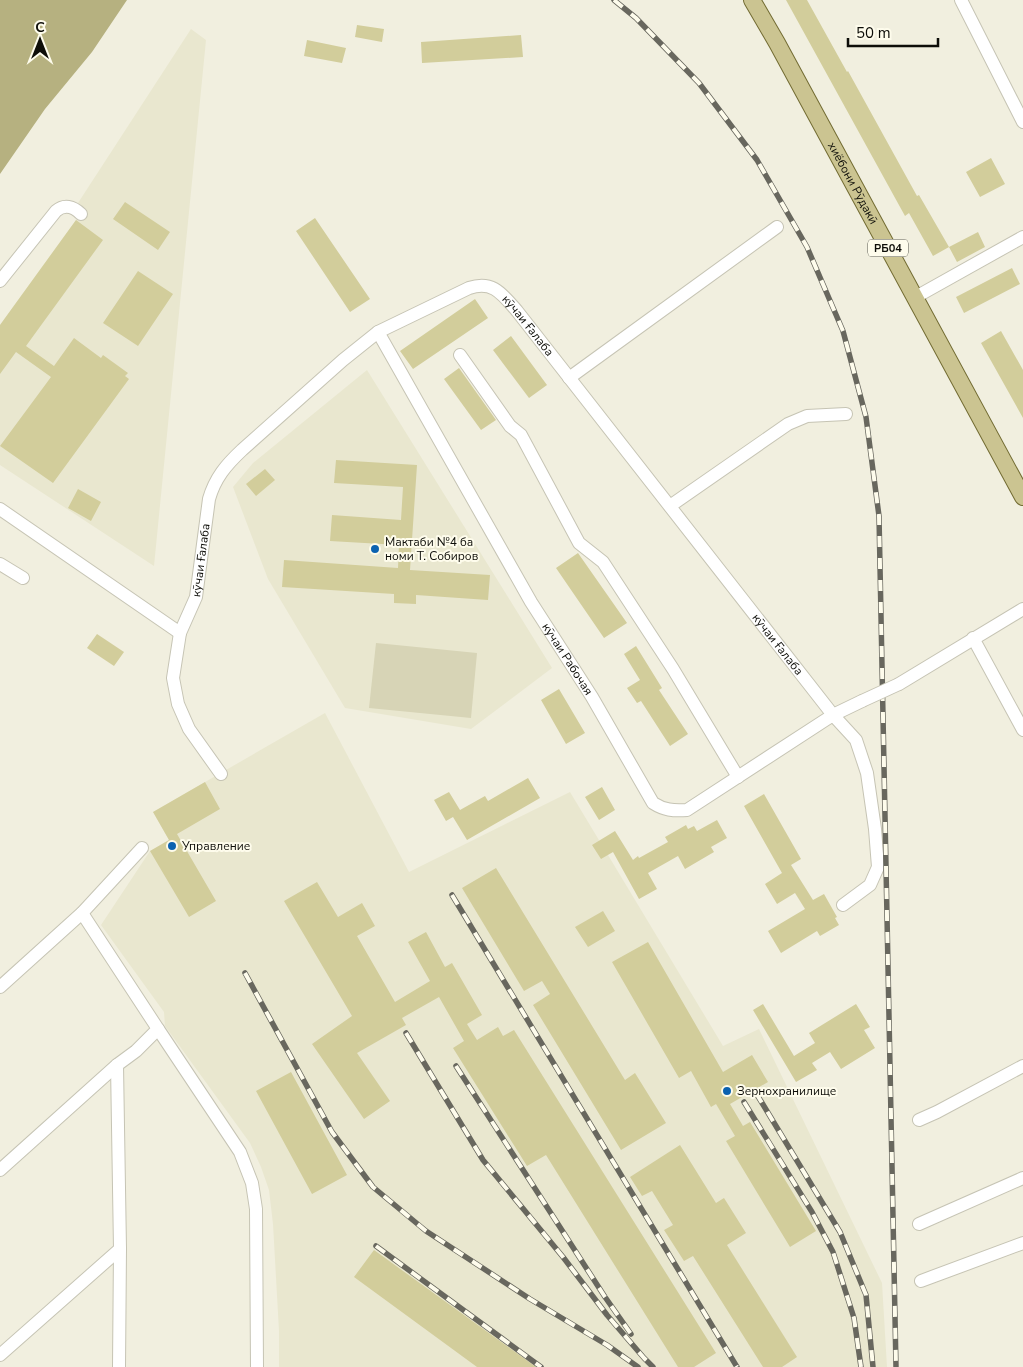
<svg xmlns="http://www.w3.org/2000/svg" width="1023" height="1367" viewBox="0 0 1023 1367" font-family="'Nunito Sans',sans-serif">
	<rect width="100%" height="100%" fill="#f1efdf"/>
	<path fill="#e9e7cf" d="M 191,29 L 206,40 L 154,566 L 0,465 L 0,325 L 84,209 L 78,203 Z
		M 367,370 L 552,668 L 471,729 L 345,708 L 268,579 L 233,487 L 253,463 Z
		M 325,713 L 409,872 L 570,792 L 723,1046 L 759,1029 L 882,1283 L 887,1367 L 279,1367 L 279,1331 L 273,1224 L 269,1190 L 261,1167 L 250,1143 L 165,1026 L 164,1012 L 101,925 L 150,851 L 169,840 L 153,812 Z"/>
	<path fill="#d7d4b6" d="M 376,643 L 477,653 L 471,718 L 369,708 Z"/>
	<path fill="#b6b180" d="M 0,0 L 127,0 L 92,52 L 45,109 L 0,174 Z"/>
	<path fill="#d2cd9b" d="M 786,0 L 807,0 L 847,72 L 848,71 L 917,196 L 919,195 L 949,247 L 933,256 L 909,213 L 905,216 Z
		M 357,25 L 384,29 L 382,42 L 355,37 Z
		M 521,35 L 523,57 L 422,63 L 421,42 Z
		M 307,40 L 346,48 L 342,63 L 304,56 Z
		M 991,158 L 1005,184 L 980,197 L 966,172 Z
		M 125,202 L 170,232 L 158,250 L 113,219 Z
		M 315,218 L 370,299 L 350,312 L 296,231 Z
		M 76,220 L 103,240 L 26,346 L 54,366 L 74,338 L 101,358 L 103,355 L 128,373 L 125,376 L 129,379 L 53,483 L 0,446 L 51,377 L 16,352 L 0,374 L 0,325 Z
		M 978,232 L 985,247 L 957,262 L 949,247 Z
		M 1012,268 L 1020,284 L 964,313 L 956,297 Z
		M 138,271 L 173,294 L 138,346 L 103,323 Z
		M 475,299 L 488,318 L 413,369 L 400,351 Z
		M 1001,331 L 1023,370 L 1023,418 L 981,343 Z
		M 511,336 L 547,385 L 529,398 L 493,350 Z
		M 459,368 L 496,420 L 481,430 L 444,379 Z
		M 336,460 L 417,465 L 410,570 L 490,575 L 488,600 L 416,595 L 416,604 L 394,603 L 394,594 L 282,587 L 284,560 L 398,568 L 399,545 L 330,541 L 332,515 L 401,520 L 403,487 L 334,483 Z
		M 265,469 L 275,480 L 256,496 L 246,484 Z
		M 78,489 L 101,502 L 91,521 L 68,508 Z
		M 578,553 L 627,623 L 604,638 L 556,568 Z
		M 97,634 L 124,652 L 114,666 L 87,648 Z
		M 636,646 L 662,688 L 659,690 L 688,734 L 670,746 L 641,701 L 637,703 L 627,688 L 640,680 L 624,654 Z
		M 559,689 L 585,733 L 566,744 L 541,700 Z
		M 528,778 L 540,798 L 467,840 L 453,817 L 446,821 L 434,800 L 449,792 L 460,810 L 485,796 L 488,801 Z
		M 205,782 L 220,809 L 177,834 L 216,901 L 189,917 L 150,851 L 169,840 L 153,812 Z
		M 602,787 L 615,810 L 599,820 L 585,797 Z
		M 764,794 L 801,859 L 791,865 L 813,900 L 824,894 L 837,917 L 835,918 L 839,925 L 820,936 L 817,931 L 781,953 L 768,931 L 805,909 L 795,893 L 777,904 L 765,884 L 782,873 L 744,806 Z
		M 717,820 L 727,838 L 711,847 L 714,852 L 685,869 L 678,856 L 648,873 L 657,889 L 639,899 L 613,852 L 601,859 L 592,845 L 615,831 L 633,860 L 638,856 L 639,858 L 668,842 L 665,837 L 686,825 L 688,829 L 694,826 L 697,831 Z
		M 496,868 L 625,1080 L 635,1073 L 666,1123 L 621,1150 L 533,1005 L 550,994 L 542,981 L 524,991 L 462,888 Z
		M 317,882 L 338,917 L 362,903 L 375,926 L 357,936 L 395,1002 L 430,981 L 408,942 L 426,932 L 445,967 L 452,963 L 482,1015 L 467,1024 L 477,1040 L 498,1027 L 503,1036 L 514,1030 L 716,1353 L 694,1367 L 678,1367 L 546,1155 L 527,1166 L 453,1048 L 464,1041 L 439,997 L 402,1018 L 406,1025 L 357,1053 L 390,1101 L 364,1119 L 312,1044 L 352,1016 L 284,901 Z
		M 603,911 L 615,931 L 588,947 L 575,927 Z
		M 648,942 L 723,1072 L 752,1055 L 768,1082 L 730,1104 L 743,1126 L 750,1122 L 816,1231 L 790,1247 L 726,1141 L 735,1136 L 716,1104 L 711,1107 L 691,1071 L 679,1078 L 612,962 Z
		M 763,1004 L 794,1056 L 815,1043 L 809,1033 L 856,1004 L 870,1027 L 864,1030 L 875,1048 L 841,1069 L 830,1052 L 812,1063 L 817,1070 L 796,1082 L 753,1010 Z
		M 291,1072 L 347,1175 L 312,1194 L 256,1091 Z
		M 680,1145 L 716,1203 L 724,1198 L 746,1233 L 727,1245 L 797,1357 L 782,1367 L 763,1367 L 693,1256 L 684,1261 L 664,1230 L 673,1225 L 652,1191 L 642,1196 L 630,1177 Z
		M 374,1250 L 536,1367 L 477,1367 L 354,1277 Z"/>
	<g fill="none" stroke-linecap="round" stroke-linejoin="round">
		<defs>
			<g id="minor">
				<path d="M 961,0 L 1023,122"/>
				<path d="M 0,281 L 56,211 C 64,204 73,206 81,214"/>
				<path d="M 914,298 L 1023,237"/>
				<path id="s1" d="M 378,332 L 531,602 L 592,697 L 653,803 C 664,810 673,811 687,810 L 833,715 L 856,740 L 867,773 L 875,829 L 878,867 L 870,885 L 843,905"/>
				<path d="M 460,355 L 510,426 L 521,435 L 579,543 L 603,562 L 673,669 L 738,777"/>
				<path d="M 569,378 L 777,227"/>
				<path d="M 670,506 L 788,424 L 807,416 L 846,414"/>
				<path d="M 0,509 L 180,633"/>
				<path d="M 0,564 L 23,578"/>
				<path d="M 973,638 L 1023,730"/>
				<path d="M 899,684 L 1023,609"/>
				<path id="s2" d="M 221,774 L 189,729 L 178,704 L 173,678 L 180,633 L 196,597 L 209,499 C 215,478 226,465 242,450 L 343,360 L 378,332 L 469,288 C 493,280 502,294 517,311 L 833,715 L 862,701"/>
				<path d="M 0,987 L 82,913 L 142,848"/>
				<path d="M 158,1029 L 240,1152 L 252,1183 L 256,1209 L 257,1367"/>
				<path d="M 117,1065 L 120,1249 L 119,1367"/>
				<path d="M 919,1120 L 937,1112 L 1023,1066"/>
				<path d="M 0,1170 L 117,1065 L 136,1051 L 158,1029 L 82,913"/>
				<path d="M 919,1224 L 1023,1178"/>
				<path d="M 921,1281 L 1023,1243"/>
				<path d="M 0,1355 L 120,1249"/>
			</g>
			<g id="major">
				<path id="s3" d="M 752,0 L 777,43 L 1023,497"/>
			</g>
		</defs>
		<use href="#minor" stroke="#c6c4b4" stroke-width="14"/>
		<use href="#major" stroke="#726b32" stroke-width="18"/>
		<use href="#minor" stroke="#fff" stroke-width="12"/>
		<use href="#major" stroke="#cbc491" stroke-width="16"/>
		<defs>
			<path id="rail" d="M 614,0 L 636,18 L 699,83 L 757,160 L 807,247 L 843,331 L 866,417 L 879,516 L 896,1367
				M 452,895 L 737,1367
				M 245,973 L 332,1132 L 373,1187 L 426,1231 L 530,1299 L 607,1345 L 638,1367
				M 406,1033 L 483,1160 L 563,1257 L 607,1315 L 644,1358 L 653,1367
				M 456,1066 L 605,1297 L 631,1334
				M 756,1093 L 840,1232 L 866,1295 L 873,1367
				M 744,1102 L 812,1212 L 833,1252 L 854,1318 L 861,1367
				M 376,1246 L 541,1367"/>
		</defs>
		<use href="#rail" stroke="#68675e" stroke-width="5.5"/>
		<use href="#rail" stroke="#fefcec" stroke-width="4" stroke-dasharray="11" stroke-linecap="butt"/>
		<defs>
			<path id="minor-bridge" d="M 862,701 L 899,684"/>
		</defs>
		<use href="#minor-bridge" stroke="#c6c4b4" stroke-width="14" stroke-linecap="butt"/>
		<use href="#minor-bridge" stroke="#fff" stroke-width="12"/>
	</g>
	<g fill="#0b62b0" stroke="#fefcec" stroke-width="2">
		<circle cx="375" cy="549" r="5"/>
		<circle cx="172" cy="846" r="5"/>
		<circle cx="727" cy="1091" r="5"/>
	</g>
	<g text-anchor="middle" stroke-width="4" stroke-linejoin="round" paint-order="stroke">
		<rect fill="#fefcec" stroke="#55554c" stroke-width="1" x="868" y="239.5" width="40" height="17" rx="4"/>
		<g font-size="11" font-weight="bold" fill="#0d0d08">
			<text x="888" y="252">РБ04</text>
		</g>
		<g font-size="12" fill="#0d0d08" stroke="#fefcec">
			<text dy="4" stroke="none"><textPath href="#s3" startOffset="209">хиёбони Рӯдакӣ</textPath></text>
			<text dy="4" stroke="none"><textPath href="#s2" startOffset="710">кӯчаи Ғалаба</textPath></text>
			<text dy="4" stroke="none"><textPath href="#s2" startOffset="231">кӯчаи Ғалаба</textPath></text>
			<text dy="4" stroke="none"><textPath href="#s2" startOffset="1115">кӯчаи Ғалаба</textPath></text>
			<text dy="4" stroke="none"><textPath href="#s1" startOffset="378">кӯчаи Рабочая</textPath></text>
		</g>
		<g font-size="12" fill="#0d0d08" stroke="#fefcec" text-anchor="start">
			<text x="385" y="546">Мактаби №4 ба<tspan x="385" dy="14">номи Т. Собиров</tspan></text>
			<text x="182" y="850">Управление</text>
			<text x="737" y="1095">Зернохранилище</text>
		</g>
	</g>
	<g transform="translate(40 40)" stroke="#fefcec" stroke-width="4" paint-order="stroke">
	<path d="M0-4L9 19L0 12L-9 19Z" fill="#0d0d08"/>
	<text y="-8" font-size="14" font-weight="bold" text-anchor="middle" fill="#0d0d08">С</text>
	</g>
	<path d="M848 38v8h90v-8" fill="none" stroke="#0d0d08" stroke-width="2.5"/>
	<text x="856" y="38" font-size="15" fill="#0d0d08" stroke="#fefcec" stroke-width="4" paint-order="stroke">50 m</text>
</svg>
